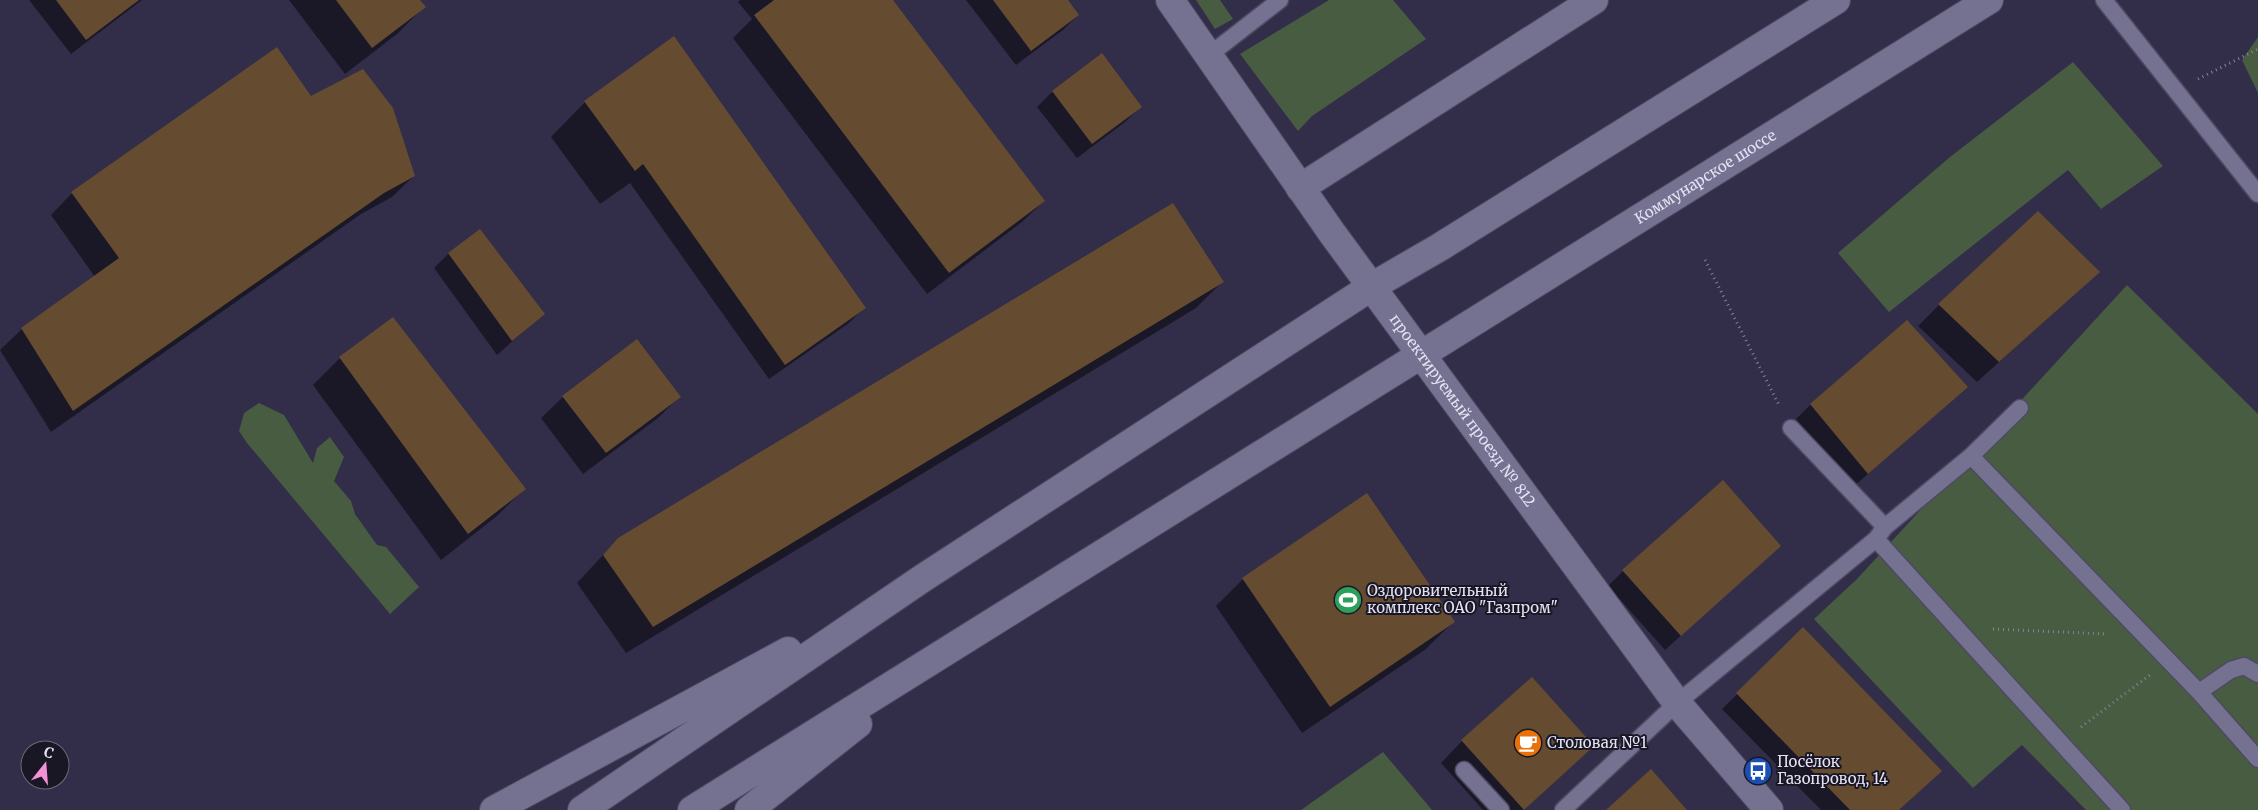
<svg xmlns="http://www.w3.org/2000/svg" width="2258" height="810" viewBox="0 0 2258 810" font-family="Merriweather,serif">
	<rect width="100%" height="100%" fill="#322d49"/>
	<path fill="#485c42" d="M 1196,0 L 1220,0 L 1233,19 L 1215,29 Z
		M 1329,0 L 1393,0 L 1426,39 L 1312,116 L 1298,131 L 1240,54 Z
		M 2258,37 L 2258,93 L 2242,60 Z
		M 2073,62 L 2163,166 L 2101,209 L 2068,170 L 1889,312 L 1838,253 L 1950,157 Z
		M 2127,285 L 2258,414 L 2258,810 L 2086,810 L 2022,745 L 1973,788 L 1814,619 L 1857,579 Z
		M 259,403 L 284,415 L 313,463 L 317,448 L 330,437 L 344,457 L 334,481 L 351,501 L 355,514 L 377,545 L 386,547 L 419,587 L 390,614 L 247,443 L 239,431 L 244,413 Z
		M 1383,752 L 1432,810 L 1301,810 Z"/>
	<path fill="#0007" d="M 29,0 L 142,0 L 71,54 Z
		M 289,0 L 419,0 L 424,7 L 397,34 L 345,74 Z
		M 740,0 L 892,0 L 1044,201 L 1022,222 L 927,294 L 733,38 L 752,19 L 738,2 Z
		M 966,0 L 1066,0 L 1078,15 L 1063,30 L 1016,65 Z
		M 1101,55 L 1140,107 L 1125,122 L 1077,158 L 1037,107 L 1052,92 Z
		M 310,97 L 414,176 L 392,197 L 361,214 L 51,432 L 0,350 L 22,329 L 95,277 L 51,215 L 72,193 Z
		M 585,102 L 864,308 L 849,323 L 769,379 L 630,183 L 600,204 L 551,137 Z
		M 449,253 L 543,314 L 497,355 L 434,268 Z
		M 2099,272 L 1977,382 L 1918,326 L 1939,305 Z
		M 1223,281 L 1196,308 L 626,653 L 577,583 L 618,539 Z
		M 393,319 L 524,489 L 497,516 L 441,560 L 313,385 L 340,358 Z
		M 563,397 L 679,397 L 658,418 L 583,474 L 541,418 Z
		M 1951,401 L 1852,488 L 1796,419 L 1811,404 Z
		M 1780,546 L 1665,650 L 1608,586 L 1623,571 Z
		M 1243,579 L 1453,622 L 1426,649 L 1302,733 L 1216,606 Z
		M 1803,629 L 1941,771 L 1899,810 L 1821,810 L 1722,709 Z
		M 1462,741 L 1592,746 L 1524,810 L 1483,810 L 1441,763 Z"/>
	<path fill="#654c31" d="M 56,0 L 139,0 L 86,40 Z
		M 336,0 L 420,0 L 426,7 L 372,48 Z
		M 774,0 L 893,0 L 1045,201 L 949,273 L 754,15 Z
		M 993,0 L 1068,0 L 1079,15 L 1031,51 Z
		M 674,36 L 866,308 L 785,365 L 643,164 L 635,171 L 584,101 Z
		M 277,47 L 311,96 L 363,69 L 393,108 L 415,176 L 384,193 L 73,411 L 21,328 L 119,258 L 71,192 Z
		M 1102,53 L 1142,107 L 1092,144 L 1052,91 Z
		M 1173,203 L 1224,282 L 653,627 L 603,555 L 618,538 Z
		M 2038,211 L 2100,272 L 1999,362 L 1938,304 Z
		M 480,229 L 545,314 L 512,341 L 448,253 Z
		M 393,317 L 526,489 L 468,534 L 339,357 Z
		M 1907,320 L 1968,387 L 1868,474 L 1810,404 Z
		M 637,339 L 681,397 L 606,453 L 562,396 Z
		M 1723,480 L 1781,546 L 1681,636 L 1622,570 Z
		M 1367,493 L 1455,622 L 1330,707 L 1242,578 Z
		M 1803,627 L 1942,771 L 1899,810 L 1850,810 L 1736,693 Z
		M 1532,677 L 1594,746 L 1524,810 L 1461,740 Z
		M 1651,769 L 1687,810 L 1606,810 Z"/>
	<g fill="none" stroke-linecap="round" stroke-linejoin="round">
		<defs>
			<path id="lane" d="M 2104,0 L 2258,194
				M 1208,56 L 1280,0
				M 1791,428 L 1885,527
				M 1971,456 L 2199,692 L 2231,670 L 2244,666 L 2258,674
				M 1876,539 L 2122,810
				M 2199,692 L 2258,759
				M 1464,770 L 1501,810
				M 1563,810 L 1677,703 L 1876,539 L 1885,527 L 1971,456 L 2020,408"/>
			<g id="secondary">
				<path id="s1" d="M 1170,0 L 1332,233 L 1677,703 L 1769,810"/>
				<path d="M 1300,188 L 1594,0"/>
				<path d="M 494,810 L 788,651"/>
				<path d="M 582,810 L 923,578 L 1371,287 L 1440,247 L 1836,0"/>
				<path id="s2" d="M 692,810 L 1989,0"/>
				<path d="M 749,810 L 858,724"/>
			</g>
		</defs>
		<use href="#lane" stroke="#4e4a61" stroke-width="19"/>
		<use href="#secondary" stroke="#4e4a61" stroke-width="30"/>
		<path stroke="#86829a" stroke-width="3" stroke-dasharray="1 4" stroke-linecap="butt" d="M 2198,79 L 2258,49
			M 1705,260 L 1779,405
			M 1993,629 L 2107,634
			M 2081,727 L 2150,675"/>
		<use href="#lane" stroke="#757191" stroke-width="16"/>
		<use href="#secondary" stroke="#757191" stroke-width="28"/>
	</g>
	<defs>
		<symbol id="stadium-disc" viewBox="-11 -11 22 22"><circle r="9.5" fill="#2e9e5b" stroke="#191724"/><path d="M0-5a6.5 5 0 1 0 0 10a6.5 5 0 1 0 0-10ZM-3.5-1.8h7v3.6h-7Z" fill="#fff"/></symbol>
		<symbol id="cafe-disc" viewBox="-11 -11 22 22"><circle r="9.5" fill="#e8710a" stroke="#191724"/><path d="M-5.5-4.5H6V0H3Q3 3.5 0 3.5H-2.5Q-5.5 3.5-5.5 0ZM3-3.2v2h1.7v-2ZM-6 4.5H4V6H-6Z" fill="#fff"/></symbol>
		<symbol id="bus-disc" viewBox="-11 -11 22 22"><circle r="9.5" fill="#1a4fb4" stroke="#191724"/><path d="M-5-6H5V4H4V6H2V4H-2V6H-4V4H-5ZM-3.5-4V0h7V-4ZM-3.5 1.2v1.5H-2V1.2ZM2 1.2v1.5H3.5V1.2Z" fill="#fff"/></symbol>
	</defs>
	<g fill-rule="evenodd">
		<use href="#stadium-disc" x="1332" y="584" width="32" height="32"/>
		<use href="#cafe-disc" x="1512" y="727" width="32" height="32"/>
		<use href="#bus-disc" x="1742" y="755" width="32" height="32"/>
	</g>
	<g text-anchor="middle" stroke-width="4" stroke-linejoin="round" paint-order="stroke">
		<g font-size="15" fill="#e3e1f3" stroke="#191724">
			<text dy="5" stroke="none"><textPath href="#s2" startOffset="1195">Коммунарское шоссе</textPath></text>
			<text dy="5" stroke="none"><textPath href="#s1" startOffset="504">проектируемый проезд № 812</textPath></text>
		</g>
		<g font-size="15" fill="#e3e1f3" stroke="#191724" text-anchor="start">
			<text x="1367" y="596">Оздоровительный<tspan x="1367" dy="17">комплекс ОАО "Газпром"</tspan></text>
			<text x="1547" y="748">Столовая №1</text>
			<text x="1777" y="767">Посёлок<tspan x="1777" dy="17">Газопровод, 14</tspan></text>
		</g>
	</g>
	<g transform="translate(45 765) rotate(17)"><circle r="24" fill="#191724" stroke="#6a6877"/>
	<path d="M0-4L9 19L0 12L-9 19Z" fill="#f391d6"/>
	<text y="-8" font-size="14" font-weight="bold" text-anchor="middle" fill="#e3e1f3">С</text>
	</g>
</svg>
